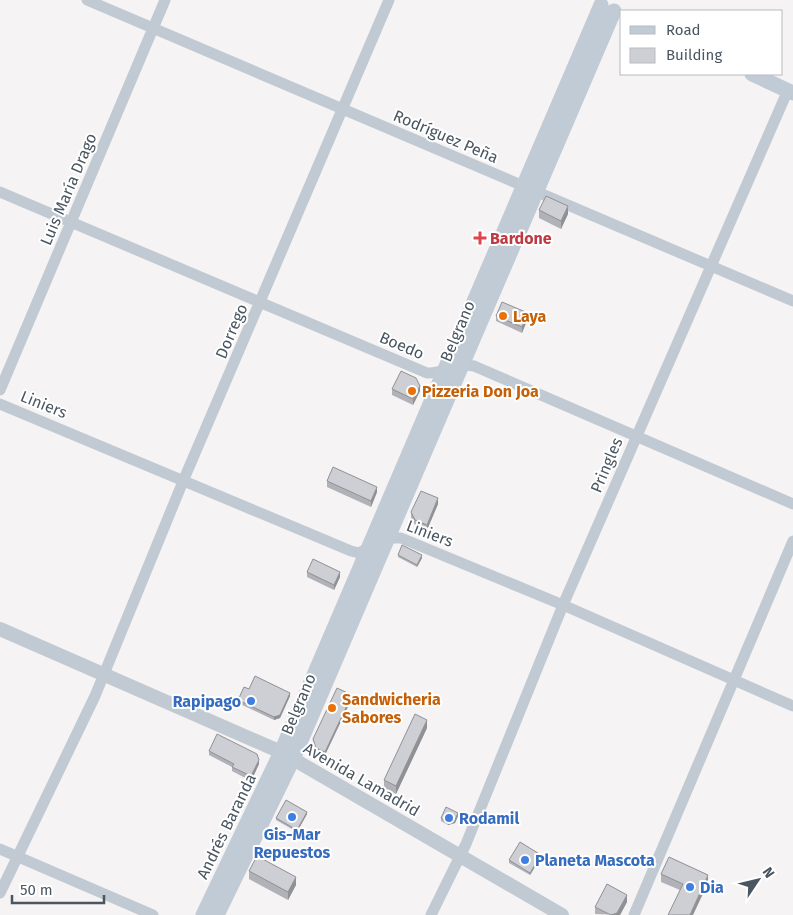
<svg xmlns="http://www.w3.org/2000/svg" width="793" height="915" viewBox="0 0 793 915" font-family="'Fira Sans',sans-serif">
	<rect width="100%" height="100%" fill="#f5f3f3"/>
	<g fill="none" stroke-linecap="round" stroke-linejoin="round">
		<path stroke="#c1cad2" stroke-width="11" d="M 87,0 L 793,301
			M 0,192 L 427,373 C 445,374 455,362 474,366 L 793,504
			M 0,390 L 165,0
			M 0,404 L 351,551 L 359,553 L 388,538 L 401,538 L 563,605 L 793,706
			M 0,849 L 153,915
			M 0,893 L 95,696 L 184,479 L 389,0
			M 431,915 L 466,844 L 563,605 L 788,90
			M 634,915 L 793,541"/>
		<path stroke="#c1cad2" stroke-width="14" d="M 0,629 L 281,752 L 562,915"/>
		<path stroke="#c1cbd6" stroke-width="15" d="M 752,74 L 793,93
			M 203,915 L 281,752 L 601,5
			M 217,915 L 293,759 L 614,11"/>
	</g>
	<path fill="#b0b2b7" d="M 539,210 L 568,214 L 561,229 L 539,218 Z
		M 496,316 L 528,318 L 522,333 L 496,321 Z
		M 392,389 L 420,391 L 413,405 L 392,395 Z
		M 327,481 L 377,492 L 371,507 L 327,487 Z
		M 438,504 L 427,530 L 415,525 L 411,518 L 411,512 Z
		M 398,555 L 422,558 L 417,567 L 398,557 Z
		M 307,572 L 340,577 L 334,590 L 307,577 Z
		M 249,689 L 290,696 L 280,718 L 274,720 L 238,703 L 238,700 Z
		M 352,698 L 325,755 L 316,751 L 313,739 Z
		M 427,728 L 396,794 L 384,788 L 384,780 Z
		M 209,751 L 259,764 L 251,781 L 232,771 L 232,767 L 209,755 Z
		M 307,814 L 297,832 L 276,820 L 276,818 Z
		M 458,816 L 455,823 L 448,825 L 441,821 L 441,818 Z
		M 541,857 L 530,875 L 509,863 L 509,860 Z
		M 249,871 L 296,885 L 288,900 L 249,879 Z
		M 661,874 L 708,883 L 680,890 L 661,882 Z
		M 627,902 L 620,915 L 595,914 L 595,907 Z"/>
	<path fill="#909195" d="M 568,206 L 568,214 L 561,229 L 561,221 Z
		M 528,313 L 528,318 L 522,333 L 522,327 Z
		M 420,386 L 420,391 L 413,405 L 413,399 Z
		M 377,487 L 377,492 L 371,507 L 371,501 Z
		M 438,498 L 438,504 L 427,530 L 427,525 Z
		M 422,555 L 422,558 L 417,567 L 417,565 Z
		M 340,572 L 340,577 L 334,590 L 334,585 Z
		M 290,693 L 290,696 L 280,718 L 274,720 L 274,717 Z
		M 352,695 L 352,698 L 325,755 L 325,752 Z
		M 427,720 L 427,728 L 396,794 L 396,786 Z
		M 259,760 L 259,764 L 251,781 L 251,776 Z
		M 307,812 L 307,814 L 297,832 L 297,830 Z
		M 458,813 L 458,816 L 455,823 L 448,825 L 448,822 Z
		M 541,855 L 541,857 L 530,875 L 530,873 Z
		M 708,875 L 708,883 L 693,915 L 690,915 Z
		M 296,877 L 296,885 L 288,900 L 288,892 Z
		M 627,895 L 627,902 L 620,915 L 611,915 Z"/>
	<path fill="#cdcfd5" stroke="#909195" d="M 546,196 L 568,206 L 561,221 L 539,210 Z
		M 502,302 L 528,313 L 522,327 L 496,316 Z
		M 401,371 L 416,378 L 420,386 L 413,399 L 392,389 Z
		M 333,467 L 377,487 L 371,501 L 327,481 Z
		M 421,491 L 438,498 L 427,525 L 415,520 L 411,512 Z
		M 402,545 L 422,555 L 417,565 L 398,555 Z
		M 313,559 L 340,572 L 334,585 L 307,572 Z
		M 255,676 L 290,693 L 280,715 L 274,717 L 238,700 L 244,687 L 249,689 Z
		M 337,688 L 352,695 L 325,752 L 316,748 L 313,739 Z
		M 415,714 L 427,720 L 396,786 L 384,780 Z
		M 217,734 L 257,754 L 259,760 L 251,776 L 232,767 L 234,764 L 209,751 Z
		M 286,800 L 307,812 L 297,830 L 276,818 Z
		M 446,807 L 458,813 L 455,820 L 448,822 L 441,818 Z
		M 520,842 L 541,855 L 530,873 L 509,860 Z
		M 257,856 L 296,877 L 288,892 L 249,871 Z
		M 669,857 L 708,875 L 690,915 L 668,915 L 683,884 L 661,874 Z
		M 607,884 L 627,895 L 617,913 L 611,915 L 595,907 Z"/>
	<path fill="#e0444e" stroke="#fff" stroke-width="2" d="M477.5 230.5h5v5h5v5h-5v5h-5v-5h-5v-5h5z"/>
	<g fill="#e8710a" stroke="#fff" stroke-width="2">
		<circle cx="503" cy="316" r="5"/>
		<circle cx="412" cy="391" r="5"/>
		<circle cx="332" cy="708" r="5"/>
	</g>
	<g fill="#3f7fe0" stroke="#fff" stroke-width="2">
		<circle cx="251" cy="701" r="5"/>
		<circle cx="292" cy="817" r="5"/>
		<circle cx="449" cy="818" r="5"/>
		<circle cx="525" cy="860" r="5"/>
		<circle cx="690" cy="887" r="5"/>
	</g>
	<g text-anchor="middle" stroke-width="4" stroke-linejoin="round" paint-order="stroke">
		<g font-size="16" fill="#4a5661" stroke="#fff">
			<text transform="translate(446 136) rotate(23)" y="6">Rodríguez Peña</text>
			<text transform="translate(68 189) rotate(-67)" y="6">Luis María Drago</text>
			<text transform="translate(231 331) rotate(-67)" y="6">Dorrego</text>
			<text transform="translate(457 331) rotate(-67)" y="6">Belgrano</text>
			<text transform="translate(402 345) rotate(23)" y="6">Boedo</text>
			<text transform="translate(44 404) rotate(22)" y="6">Liniers</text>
			<text transform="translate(606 465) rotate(-67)" y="6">Pringles</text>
			<text transform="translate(430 533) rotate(21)" y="6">Liniers</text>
			<text transform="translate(298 704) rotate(-67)" y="6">Belgrano</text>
			<text transform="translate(362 779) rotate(30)" y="6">Avenida Lamadrid</text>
			<text transform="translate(226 826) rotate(-64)" y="6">Andrés Baranda</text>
		</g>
		<g font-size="16" font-weight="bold" fill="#be3a42" stroke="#fff" text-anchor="start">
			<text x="490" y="244">Bardone</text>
		</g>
		<g font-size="16" font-weight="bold" fill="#c56008" stroke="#fff" text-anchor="start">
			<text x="513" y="322">Laya</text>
			<text x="422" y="397">Pizzeria Don Joa</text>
			<text x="342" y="705">Sandwicheria<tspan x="342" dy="18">Sabores</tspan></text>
		</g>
		<g font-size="16" font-weight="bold" fill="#366cbe" stroke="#fff" text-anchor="start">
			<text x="241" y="707" text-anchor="end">Rapipago</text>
			<text x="459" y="824">Rodamil</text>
			<text x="292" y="840" text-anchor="middle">Gis-Mar<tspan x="292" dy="18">Repuestos</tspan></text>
			<text x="535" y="866">Planeta Mascota</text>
			<text x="700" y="893">Dia</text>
		</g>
	</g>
	<rect x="620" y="10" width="162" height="65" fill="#ffffff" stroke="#b7bbc0"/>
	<rect x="630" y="26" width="25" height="8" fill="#c1cbd6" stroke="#b7bbc0"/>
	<text x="666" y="35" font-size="15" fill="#4a5661">Road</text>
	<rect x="630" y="48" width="25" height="15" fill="#cdcfd5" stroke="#b7bbc0"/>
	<text x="666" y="60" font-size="15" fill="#4a5661">Building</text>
	<g transform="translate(758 880) rotate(55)" stroke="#ffffff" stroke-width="4" paint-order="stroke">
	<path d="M0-4L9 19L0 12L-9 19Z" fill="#4a5661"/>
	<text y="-8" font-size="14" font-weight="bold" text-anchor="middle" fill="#4a5661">N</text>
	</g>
	<path d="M12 895v8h92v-8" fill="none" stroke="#4a5661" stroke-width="2.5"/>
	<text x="20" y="895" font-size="15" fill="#4a5661" stroke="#ffffff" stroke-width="4" paint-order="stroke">50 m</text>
</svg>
